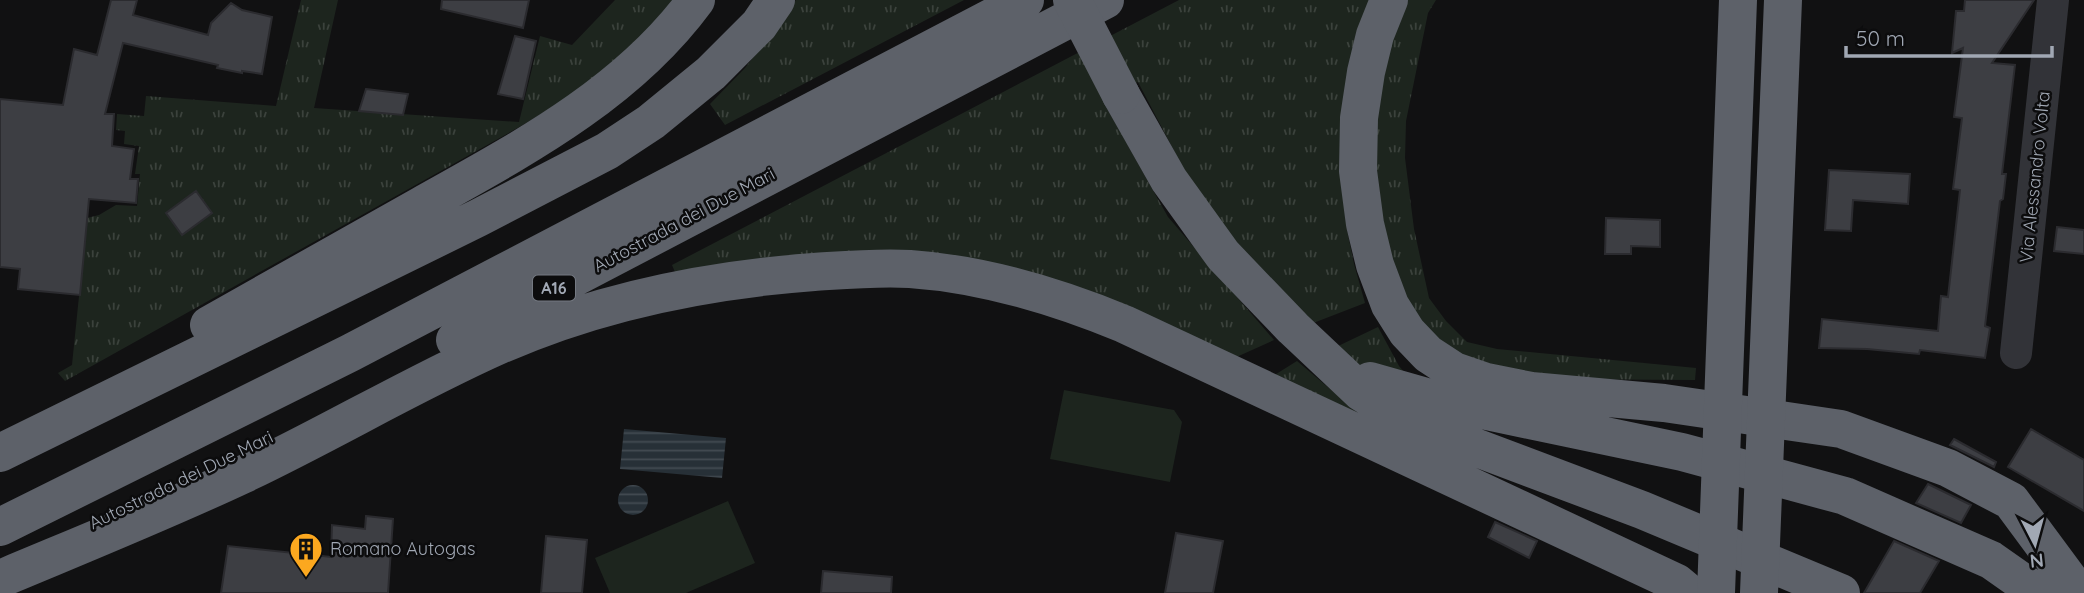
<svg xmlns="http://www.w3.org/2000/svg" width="2084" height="593" viewBox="0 0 2084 593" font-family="Quicksand,sans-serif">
	<defs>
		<pattern id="grass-tufts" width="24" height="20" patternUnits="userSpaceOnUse" patternTransform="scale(1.75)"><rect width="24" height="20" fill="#1d251e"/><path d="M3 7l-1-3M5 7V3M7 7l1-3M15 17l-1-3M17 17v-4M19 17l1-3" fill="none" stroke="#3b423c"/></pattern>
		<pattern id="water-rules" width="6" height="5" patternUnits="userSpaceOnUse" patternTransform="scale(1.75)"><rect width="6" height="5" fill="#273037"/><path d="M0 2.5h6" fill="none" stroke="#434b52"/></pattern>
	</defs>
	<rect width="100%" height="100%" fill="#111112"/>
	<path fill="url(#grass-tufts)" d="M 301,0 L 338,0 L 314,108 L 519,122 L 540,36 L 572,45 L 615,0 L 679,0 L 605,75 L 521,126 L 65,381 L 58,373 L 72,365 L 87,218 L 99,215 L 116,205 L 137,206 L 140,174 L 135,174 L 139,146 L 124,144 L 125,131 L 116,130 L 117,114 L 144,116 L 146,96 L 276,106 Z
		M 796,0 L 964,0 L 725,125 L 710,104 L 745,68 Z
		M 1179,0 L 1378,0 L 1346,225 L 1354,264 L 1365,303 L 1308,325 L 1248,268 L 1193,187 L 1138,82 L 1103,101 L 1168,217 L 1274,340 L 1232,359 L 1084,292 L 675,272 L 672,265 Z
		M 1401,0 L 1436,0 L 1428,13 L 1406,121 L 1405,158 L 1414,229 L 1429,298 L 1446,321 L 1467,342 L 1497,349 L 1696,368 L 1695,380 L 1535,379 L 1427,344 L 1374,228 L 1379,55 Z
		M 1378,327 L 1399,366 L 1415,385 L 1374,375 L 1334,348 Z
		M 1297,361 L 1369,422 L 1273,376 Z"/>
	<path fill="#1d251e" d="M 1064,390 L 1174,410 L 1182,422 L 1170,482 L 1050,459 Z
		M 728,501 L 755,563 L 686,593 L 610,593 L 595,558 Z"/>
	<path fill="url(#water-rules)" d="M 624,429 L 726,438 L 722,478 L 620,469 Z
		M618 500a15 15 0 1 1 30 0a15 15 0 1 1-30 0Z"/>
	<path fill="#3d3e43" stroke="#2b2b2f" stroke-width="2" d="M 111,0 L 137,0 L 133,15 L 208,35 L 211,23 L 231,3 L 242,10 L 272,17 L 262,74 L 242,71 L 242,73 L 217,68 L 218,65 L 123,43 L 105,114 L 114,114 L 112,146 L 134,149 L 130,179 L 138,179 L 136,203 L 89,199 L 80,295 L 18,289 L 20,269 L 0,267 L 0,99 L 63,105 L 74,49 L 97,55 Z
		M 442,0 L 529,0 L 523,28 L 441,9 Z
		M 1965,0 L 2034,0 L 1992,63 L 2015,65 L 2002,174 L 2006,174 L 2003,199 L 2000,201 L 1985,326 L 1990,328 L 1985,358 L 1920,350 L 1919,354 L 1867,349 L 1819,348 L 1822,319 L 1938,331 L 1941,296 L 1948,297 L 1960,190 L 1953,189 L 1962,118 L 1954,117 L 1963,48 L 1952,53 L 1956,11 L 1964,11 Z
		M 515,36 L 536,41 L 523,99 L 498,94 Z
		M 366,89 L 408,94 L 403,115 L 359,111 Z
		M 1829,170 L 1910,174 L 1908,204 L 1853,200 L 1851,231 L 1825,230 Z
		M 196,191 L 212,213 L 182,235 L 166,213 Z
		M 1606,218 L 1660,220 L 1660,247 L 1631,246 L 1631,254 L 1605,254 Z
		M 2057,227 L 2084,230 L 2084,254 L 2054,251 Z
		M 2031,429 L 2084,460 L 2084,511 L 2008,467 Z
		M 1954,439 L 1996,462 L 1994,467 L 1950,445 Z
		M 1928,484 L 1971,505 L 1961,523 L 1916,503 Z
		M 366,516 L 393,519 L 388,593 L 221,593 L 228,546 L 331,557 L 332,525 L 365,529 Z
		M 1495,522 L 1537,541 L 1529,558 L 1488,537 Z
		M 1176,533 L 1223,541 L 1213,593 L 1165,593 Z
		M 546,536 L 587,540 L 582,593 L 541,593 Z
		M 1894,541 L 1939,561 L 1920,593 L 1864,593 Z
		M 823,571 L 892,577 L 891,593 L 821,593 Z"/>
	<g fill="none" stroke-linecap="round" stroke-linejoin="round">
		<path stroke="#323338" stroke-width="32" d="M 2016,353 L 2053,0"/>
		<path stroke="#5d6169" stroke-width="38" d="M 1389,0 L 1375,35 L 1366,72 L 1359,118 L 1358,171 L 1365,224 L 1375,265 L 1390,305 L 1407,332 L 1428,354 L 1454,371 L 1486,382 L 1531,391 L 1664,403 L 1841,429 L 1948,468 L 2011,501 L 2079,593
			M 1121,95 L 1169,180 L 1223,255 L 1293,328 L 1361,392 L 1397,415 L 1432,431 L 1642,510 L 1841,593
			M 209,325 C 280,285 351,245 422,205 C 522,149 627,94 696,0
			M 455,340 L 1105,0
			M 1370,381 L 1444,402 L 1682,452 L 1845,496 L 1991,560 L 2038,593
			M 0,453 L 478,218 L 607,151 L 651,122 L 711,73 L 759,25 L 776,0
			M 0,527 L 350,353 L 1025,0
			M 0,579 C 81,545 163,512 242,475 C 329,434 412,384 500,345 C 598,302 707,280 814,272 C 845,270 878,267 910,269 C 983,274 1056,296 1124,324 L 1677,583 L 1689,593"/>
		<path stroke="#5d6169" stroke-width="38" d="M 1072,0 L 1121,95
			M 1716,593 L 1738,0
			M 1759,593 L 1783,0"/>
	</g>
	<defs>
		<symbol id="building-pin" viewBox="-11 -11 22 30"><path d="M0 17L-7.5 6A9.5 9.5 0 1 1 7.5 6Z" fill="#fca81f" stroke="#0c0c0d"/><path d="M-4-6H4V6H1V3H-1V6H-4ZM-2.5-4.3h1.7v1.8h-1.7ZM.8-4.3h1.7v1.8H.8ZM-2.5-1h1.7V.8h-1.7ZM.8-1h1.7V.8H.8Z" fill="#111"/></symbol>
	</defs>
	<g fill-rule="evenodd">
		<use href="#building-pin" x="287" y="530" width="38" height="52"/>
	</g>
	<g text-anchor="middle" stroke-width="5" stroke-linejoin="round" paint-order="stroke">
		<rect fill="#0c0c0d" stroke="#747982" stroke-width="2" x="533" y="275.5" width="42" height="25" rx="5"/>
		<g font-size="16" font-weight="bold" fill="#a1a8b4">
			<text x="554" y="294">A16</text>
		</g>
		<g font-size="18" fill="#a1a8b4" stroke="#0c0c0d">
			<text transform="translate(2035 177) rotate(-84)" y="6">Via Alessandro Volta</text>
			<text transform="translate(684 220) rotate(-28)" y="6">Autostrada dei Due Mari</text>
			<text transform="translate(181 480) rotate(-26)" y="6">Autostrada dei Due Mari</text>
		</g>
		<g font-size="18" fill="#a1a8b4" stroke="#0c0c0d" text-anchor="start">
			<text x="330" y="555">Romano Autogas</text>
		</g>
	</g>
	<g transform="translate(2035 544) rotate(174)" stroke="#0c0c0d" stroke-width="5" paint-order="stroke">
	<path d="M0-5L12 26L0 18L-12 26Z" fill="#a1a8b4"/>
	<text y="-10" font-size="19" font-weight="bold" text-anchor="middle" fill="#a1a8b4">N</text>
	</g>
	<path d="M1846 46v10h206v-10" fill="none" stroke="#a1a8b4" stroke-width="3.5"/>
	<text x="1856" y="46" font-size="21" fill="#a1a8b4" stroke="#0c0c0d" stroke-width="5" paint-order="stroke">50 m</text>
</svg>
